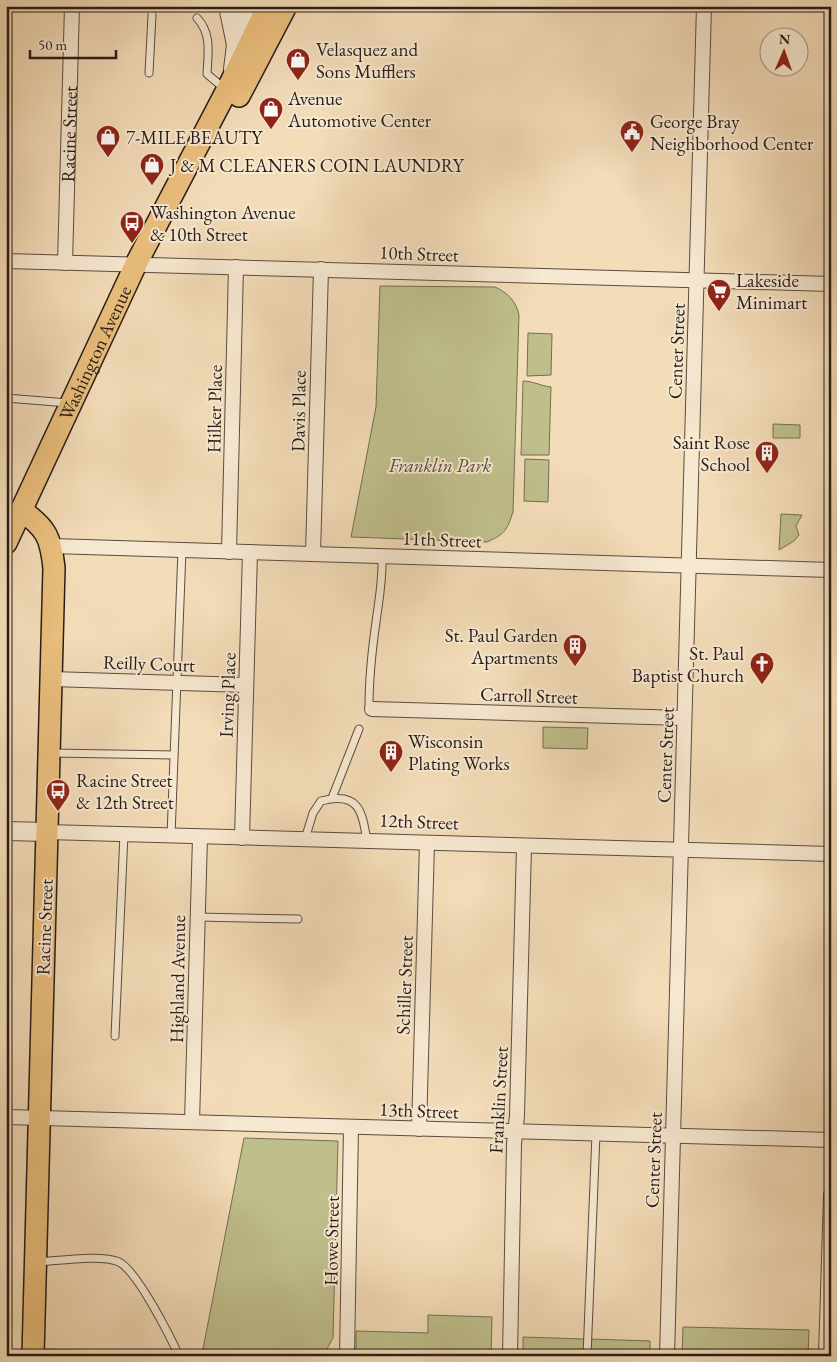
<svg xmlns="http://www.w3.org/2000/svg" width="837" height="1362" viewBox="0 0 837 1362" font-family="'EB Garamond',serif">
	<rect width="100%" height="100%" fill="#f3dcb8"/>
	<filter id="stains"><feTurbulence type="fractalNoise" baseFrequency=".004" numOctaves="4"/><feColorMatrix values="0 0 0 0 .2 0 0 0 0 .09 0 0 0 0 .02 0 0 0 .5 -.17"/></filter>
	<radialGradient id="worn" r=".72"><stop offset=".6" stop-color="#630" stop-opacity="0"/><stop offset="1" stop-color="#630" stop-opacity=".3"/></radialGradient>
	<path fill="#bfbf8c" stroke="#736e51" d="M 380,286 L 495,287 C 508,293 516,301 519,315 L 513,512 C 507,530 505,534 487,542 L 351,537 L 376,407 Z
		M 528,333 L 552,334 L 551,375 L 527,376 Z
		M 523,381 C 533,381 541,386 551,387 L 549,455 L 521,455 Z
		M 773,424 L 800,425 L 800,438 L 773,438 Z
		M 525,459 L 549,460 L 548,502 L 524,501 Z
		M 781,514 L 802,515 L 796,526 L 799,535 L 794,541 L 779,550 Z
		M 543,727 L 588,728 L 587,749 L 543,748 Z
		M 244,1138 L 338,1141 L 333,1338 L 323,1356 L 190,1356 L 202,1354 Z
		M 428,1315 L 492,1317 L 491,1356 L 356,1356 L 356,1331 L 428,1333 Z
		M 683,1327 L 809,1330 L 808,1356 L 682,1356 Z
		M 523,1337 L 584,1339 L 584,1356 L 523,1356 Z
		M 590,1339 L 650,1341 L 650,1356 L 589,1356 Z
		M 46,1349 L 158,1353 L 162,1356 L 45,1356 Z"/>
	<g fill="none" stroke-linecap="round" stroke-linejoin="round">
		<defs>
			<path id="service" d="M 197,18 C 212,34 208,53 207,74 L 225,89
				M 149,73 L 152,15
				M 6,398 L 68,403
				M 372,709 L 369,707 C 369,678 372,650 376,622 C 379,599 383,579 382,556
				M 52,753 L 174,755
				M 332,798 L 359,729
				M 171,836 L 182,550
				M 305,839 L 313,813 L 321,801 C 359,791 362,811 367,841
				M 197,917 L 298,919
				M 115,1036 L 124,834
				M 38,1262 C 58,1261 101,1254 119,1262 C 137,1271 170,1336 179,1356
				M 587,1356 L 596,1134"/>
			<g id="minor">
				<path d="M 6,261 L 831,284"/>
				<path id="s1" d="M 65,263 L 72,6"/>
				<path d="M 52,546 L 831,570"/>
				<path d="M 229,552 L 236,267"/>
				<path d="M 313,554 L 321,269"/>
				<path d="M 51,679 L 246,685"/>
				<path d="M 372,709 L 684,718"/>
				<path d="M 47,832 L 831,854"/>
				<path d="M 242,838 L 250,552"/>
				<path d="M 6,1117 L 831,1140"/>
				<path d="M 192,1122 L 200,837"/>
				<path d="M 419,1129 L 427,843"/>
				<path d="M 347,1356 L 351,1127"/>
				<path d="M 510,1356 L 514,1144 L 517,1116 L 524,846"/>
				<path d="M 667,1356 L 704,6"/>
				<path d="M 826,1356 L 831,1195"/>
			</g>
			<path id="tertiary" d="M 228,6 L 236,45 L 233,69
				M 244,6 L 251,39
				M 6,831 L 47,832"/>
			<g id="primary">
				<path d="M 239,96 L 286,6"/>
				<path d="M 22,511 C 47,528 51,539 54,568 L 33,1356"/>
				<path id="s2" d="M 6,543 L 136,264 L 227,90 L 268,6"/>
			</g>
		</defs>
		<use href="#service" stroke="#5a4d3e" stroke-width="9"/>
		<use href="#minor" stroke="#5a4d3e" stroke-width="16"/>
		<use href="#tertiary" stroke="#5a4d3e" stroke-width="20"/>
		<use href="#primary" stroke="#271d16" stroke-width="24"/>
		<use href="#service" stroke="#f7e8d1" stroke-width="7"/>
		<use href="#minor" stroke="#f7e8d1" stroke-width="14"/>
		<use href="#tertiary" stroke="#f7e8d1" stroke-width="18"/>
		<use href="#primary" stroke="#eabe7c" stroke-width="21"/>
	</g>
	<defs>
		<symbol id="shop-pin" viewBox="-11 -11 22 30"><path d="M0 17L-7.5 6A9.5 9.5 0 1 1 7.5 6Z" fill="#8f2418" stroke="#f7e8d1"/><path d="M-5-2.5h2.3a2.7 3.5 0 0 1 5.4 0H5L5.5 6h-11ZM-1.5-2.5h3a1.5 2.3 0 0 0-3 0Z" fill="#fff"/></symbol>
		<symbol id="civic-pin" viewBox="-11 -11 22 30"><path d="M0 17L-7.5 6A9.5 9.5 0 1 1 7.5 6Z" fill="#8f2418" stroke="#f7e8d1"/><path d="M-.6-6.5H3V-4.5H.6V-3L4-1V1h2V6H-6V1h2V-1L-.6-3ZM-1.2 2.5V6h2.4V2.5Z" fill="#fff"/></symbol>
		<symbol id="bus-pin" viewBox="-11 -11 22 30"><path d="M0 17L-7.5 6A9.5 9.5 0 1 1 7.5 6Z" fill="#8f2418" stroke="#f7e8d1"/><path d="M-5-6H5V4H4V6H2V4H-2V6H-4V4H-5ZM-3.5-4V0h7V-4ZM-3.5 1.2v1.5H-2V1.2ZM2 1.2v1.5H3.5V1.2Z" fill="#fff"/></symbol>
		<symbol id="supermarket-pin" viewBox="-11 -11 22 30"><path d="M0 17L-7.5 6A9.5 9.5 0 1 1 7.5 6Z" fill="#8f2418" stroke="#f7e8d1"/><path d="M-6-5.5h2.5l.6 2H6L4.5 2H-2.5L-4.4-4H-6ZM-1.5 3.2a1.3 1.3 0 1 0 .1 0ZM3 3.2a1.3 1.3 0 1 0 .1 0Z" fill="#fff"/></symbol>
		<symbol id="building-pin" viewBox="-11 -11 22 30"><path d="M0 17L-7.5 6A9.5 9.5 0 1 1 7.5 6Z" fill="#8f2418" stroke="#f7e8d1"/><path d="M-4-6H4V6H1V3H-1V6H-4ZM-2.5-4.3h1.7v1.8h-1.7ZM.8-4.3h1.7v1.8H.8ZM-2.5-1h1.7V.8h-1.7ZM.8-1h1.7V.8H.8Z" fill="#fff"/></symbol>
		<symbol id="church-pin" viewBox="-11 -11 22 30"><path d="M0 17L-7.5 6A9.5 9.5 0 1 1 7.5 6Z" fill="#8f2418" stroke="#f7e8d1"/><path d="M-1.2-6h2.4v3.5h3.3v2.4h-3.3V6h-2.4V-.1h-3.3v-2.4h3.3Z" fill="#fff"/></symbol>
	</defs>
	<g fill-rule="evenodd">
		<use href="#shop-pin" x="284" y="46" width="28" height="38"/>
		<use href="#shop-pin" x="257" y="95" width="28" height="38"/>
		<use href="#civic-pin" x="618" y="118" width="28" height="38"/>
		<use href="#shop-pin" x="94" y="123" width="28" height="38"/>
		<use href="#shop-pin" x="138" y="151" width="28" height="38"/>
		<use href="#bus-pin" x="118" y="209" width="28" height="38"/>
		<use href="#supermarket-pin" x="705" y="277" width="28" height="38"/>
		<use href="#building-pin" x="753" y="439" width="28" height="38"/>
		<use href="#building-pin" x="561" y="632" width="28" height="38"/>
		<use href="#church-pin" x="748" y="650" width="28" height="38"/>
		<use href="#building-pin" x="377" y="738" width="28" height="38"/>
		<use href="#bus-pin" x="44" y="777" width="28" height="38"/>
	</g>
	<g text-anchor="middle" stroke-width="4" stroke-linejoin="round" paint-order="stroke">
		<g font-size="19" fill="#271d16" stroke="#f7e8d1" text-anchor="start">
			<text x="316" y="56">Velasquez and<tspan x="316" dy="22">Sons Mufflers</tspan></text>
			<text x="288" y="105">Avenue<tspan x="288" dy="22">Automotive Center</tspan></text>
			<text x="650" y="128">George Bray<tspan x="650" dy="22">Neighborhood Center</tspan></text>
			<text x="126" y="144">7-MILE BEAUTY</text>
			<text x="170" y="172">J &amp; M CLEANERS COIN LAUNDRY</text>
			<text x="150" y="219">Washington Avenue<tspan x="150" dy="22">&amp; 10th Street</tspan></text>
			<text x="736" y="287">Lakeside<tspan x="736" dy="22">Minimart</tspan></text>
			<text x="750" y="449" text-anchor="end">Saint Rose<tspan x="750" dy="22">School</tspan></text>
			<text x="558" y="642" text-anchor="end">St. Paul Garden<tspan x="558" dy="22">Apartments</tspan></text>
			<text x="744" y="660" text-anchor="end">St. Paul<tspan x="744" dy="22">Baptist Church</tspan></text>
			<text x="408" y="748">Wisconsin<tspan x="408" dy="22">Plating Works</tspan></text>
			<text x="76" y="787">Racine Street<tspan x="76" dy="22">&amp; 12th Street</tspan></text>
		</g>
		<g font-size="19" fill="#271d16" stroke="#f7e8d1">
			<text dy="7" stroke="none"><textPath href="#s1" startOffset="129">Racine Street</textPath></text>
			<text transform="translate(419 253) rotate(2)" y="7">10th Street</text>
			<text transform="translate(676 351) rotate(-88)" y="7">Center Street</text>
			<text dy="7" stroke="none"><textPath href="#s2" startOffset="210">Washington Avenue</textPath></text>
			<text transform="translate(214 409) rotate(-89)" y="7">Hilker Place</text>
			<text transform="translate(298 411) rotate(-89)" y="7">Davis Place</text>
			<text transform="translate(442 539) rotate(2)" y="7">11th Street</text>
			<text transform="translate(149 663) rotate(2)" y="7">Reilly Court</text>
			<text transform="translate(227 695) rotate(-88)" y="7">Irving Place</text>
			<text transform="translate(529 695) rotate(2)" y="7">Carroll Street</text>
			<text transform="translate(665 755) rotate(-88)" y="7">Center Street</text>
			<text transform="translate(419 821) rotate(2)" y="7">12th Street</text>
			<text transform="translate(44 927) rotate(-88)" y="7">Racine Street</text>
			<text transform="translate(177 979) rotate(-89)" y="7">Highland Avenue</text>
			<text transform="translate(404 985) rotate(-88)" y="7">Schiller Street</text>
			<text transform="translate(498 1100) rotate(-87)" y="7">Franklin Street</text>
			<text transform="translate(419 1110) rotate(2)" y="7">13th Street</text>
			<text transform="translate(653 1160) rotate(-88)" y="7">Center Street</text>
			<text transform="translate(331 1241) rotate(-89)" y="7">Howe Street</text>
		</g>
		<g font-size="19" font-style="italic" fill="#554e39" stroke="#f7e8d1">
			<text x="440" y="472">Franklin Park</text>
		</g>
	</g>
	<rect width="837" height="1362" fill="none" stroke="#f3dcb8" stroke-width="25"/>
	<rect x="8" y="8" width="822" height="1347" fill="none" stroke="#271d16" stroke-width="2.5"/>
	<rect x="12" y="12" width="812" height="1337" fill="none" stroke="#271d16"/>
	<g transform="translate(784 52) rotate(2)"><circle r="24" fill="#f7e8d1" stroke="#a49786"/>
	<path d="M0-4L9 19L0 12L-9 19Z" fill="#8f2418"/>
	<text y="-8" font-size="14" font-weight="bold" text-anchor="middle" fill="#271d16">N</text>
	</g>
	<path d="M30 50v8h86v-8" fill="none" stroke="#271d16" stroke-width="2.5"/>
	<text x="38" y="50" font-size="15" fill="#271d16" stroke="#f7e8d1" stroke-width="4" paint-order="stroke">50 m</text>
	<rect width="100%" height="100%" filter="url(#stains)"/>
	<rect width="100%" height="100%" fill="url(#worn)"/>
</svg>
